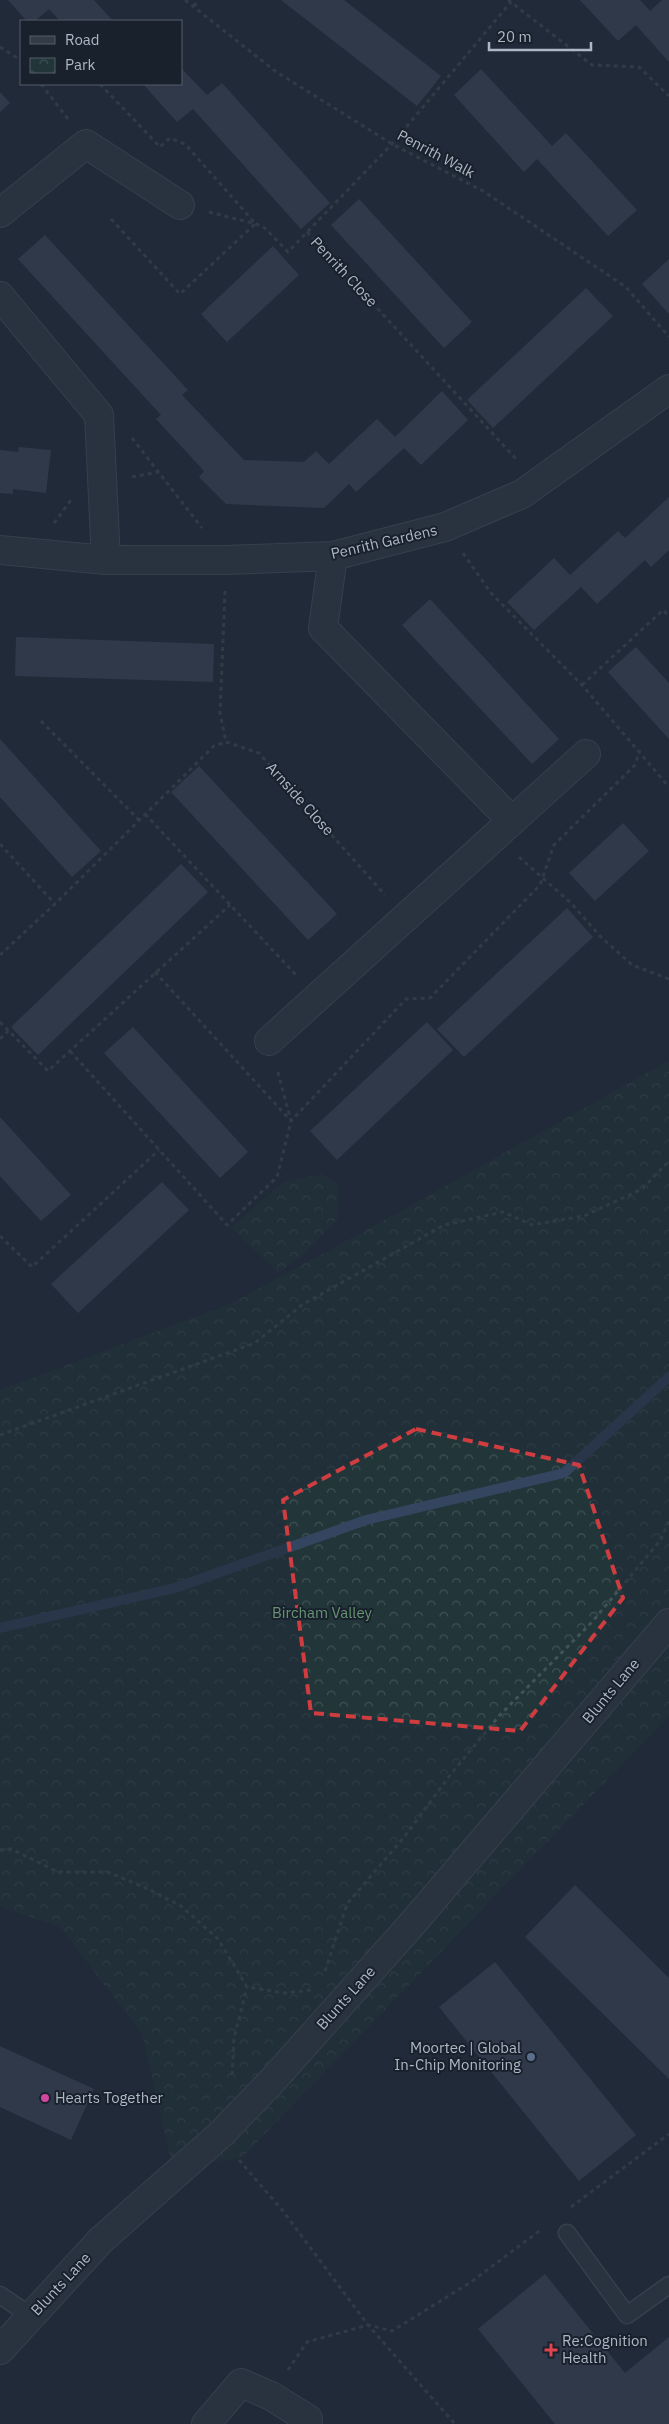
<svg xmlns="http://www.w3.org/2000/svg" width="669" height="2424" viewBox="0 0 669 2424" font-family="'IBM Plex Sans',sans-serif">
	<defs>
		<pattern id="park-crowns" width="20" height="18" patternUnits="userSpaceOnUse" patternTransform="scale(1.25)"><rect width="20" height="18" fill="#223639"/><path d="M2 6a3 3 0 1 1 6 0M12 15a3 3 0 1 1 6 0" fill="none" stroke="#405154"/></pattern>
	</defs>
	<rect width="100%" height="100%" fill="#202a38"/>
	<path fill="url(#park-crowns)" d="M 669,1060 L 669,1716 L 243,2157 L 173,2169 L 142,2034 L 60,1927 L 0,1907 L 0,1390 L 232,1303 L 408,1207 Z
		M 322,1174 L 339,1185 L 338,1218 L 306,1253 L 278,1273 L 231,1227 L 283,1182 Z"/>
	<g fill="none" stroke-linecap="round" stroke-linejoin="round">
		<path stroke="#34455f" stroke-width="10" d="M 0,1628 L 175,1588 L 366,1520 L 564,1473 L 669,1377"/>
	</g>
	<path fill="#414d5d" d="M 8,0 L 94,0 L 113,21 L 60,21 L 49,9 L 35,21 L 27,21 Z
		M 281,0 L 344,0 L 441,76 L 417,106 Z
		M 580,0 L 640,0 L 650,11 L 662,0 L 669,0 L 669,62 L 636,25 L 618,41 Z
		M 181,68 L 207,95 L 222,83 L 330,203 L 301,229 L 193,109 L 177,122 L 143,84 L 181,84 Z
		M 481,69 L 552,146 L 566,133 L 637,210 L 608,236 L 537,159 L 524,172 L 454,95 Z
		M 0,92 L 10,103 L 0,112 Z
		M 359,199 L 472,322 L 444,348 L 331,225 Z
		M 45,235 L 188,390 L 182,395 L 244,460 L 304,462 L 316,451 L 329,464 L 377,419 L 395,437 L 442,391 L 468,420 L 421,465 L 404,448 L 356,492 L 349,484 L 324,508 L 226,504 L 199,477 L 204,471 L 156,419 L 161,415 L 18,259 Z
		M 273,246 L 299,275 L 227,342 L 201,314 Z
		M 669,259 L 669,314 L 642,284 Z
		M 586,288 L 613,316 L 493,428 L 467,400 Z
		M 19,447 L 51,450 L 46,493 L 13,489 L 13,494 L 0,493 L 0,450 L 18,452 Z
		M 669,497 L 669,550 L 651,567 L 645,560 L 597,604 L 581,587 L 534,630 L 507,602 L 554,558 L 570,575 L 618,531 L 625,538 Z
		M 430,599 L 559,739 L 532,764 L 402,625 Z
		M 16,637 L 214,644 L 213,682 L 15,676 Z
		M 636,647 L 669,683 L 669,739 L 608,672 Z
		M 0,739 L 101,851 L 72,877 L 0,797 Z
		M 199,766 L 337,914 L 308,940 L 171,792 Z
		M 623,823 L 649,851 L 595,901 L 569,873 Z
		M 181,864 L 208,892 L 38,1055 L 11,1027 Z
		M 567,908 L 593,937 L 464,1057 L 437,1029 Z
		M 427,1022 L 453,1050 L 337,1160 L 310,1131 Z
		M 133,1027 L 248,1152 L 220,1178 L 104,1053 Z
		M 0,1117 L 71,1195 L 41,1221 L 0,1176 Z
		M 162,1182 L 189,1210 L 78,1313 L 51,1284 Z
		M 575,1885 L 669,1978 L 669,2079 L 525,1937 Z
		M 495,1962 L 636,2135 L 579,2181 L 439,2007 Z
		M 0,2046 L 94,2089 L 71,2140 L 0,2107 Z
		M 545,2274 L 625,2373 L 669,2337 L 669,2424 L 555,2424 L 478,2329 Z"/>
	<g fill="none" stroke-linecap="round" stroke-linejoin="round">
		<defs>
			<path id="service" d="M 567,2233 L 627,2315 L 669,2285
				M 0,2295 L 31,2316"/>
			<path id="minor" d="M 0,213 L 86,144 L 180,205
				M 0,296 L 99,415 L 106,560
				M 0,550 L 106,560 L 226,560 L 333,556 L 445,527 L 522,494 L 669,389
				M 333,556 L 323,628 L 512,821
				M 269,1041 L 586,754
				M 0,2350 L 101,2240 L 221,2134 L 272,2081 L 412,1924 L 669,1623
				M 206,2424 L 241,2383 L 271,2396 L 308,2419"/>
		</defs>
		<use href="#service" stroke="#515a66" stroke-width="19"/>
		<use href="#minor" stroke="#515a66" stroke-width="30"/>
		<path stroke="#405356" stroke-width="3" stroke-dasharray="4 4" stroke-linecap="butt" d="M 185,0 L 275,71 L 392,144 L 483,191 L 626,287 L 669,337
			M 508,0 L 592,65 L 639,67 L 669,96
			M 194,6 L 199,0
			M 0,47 L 21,60
			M 41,84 L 68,119
			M 100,84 L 160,147 L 170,138 L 185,144 L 255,223
			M 209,212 L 256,224 L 265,228 L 288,252 L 392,144 L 511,2
			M 111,219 L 180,294 L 255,224
			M 307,232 L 517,460
			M 132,438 L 202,528
			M 132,477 L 159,472
			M 54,523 L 71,500
			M 463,553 L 491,593 L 582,685 L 669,787
			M 225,591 L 220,713 L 226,742
			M 582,685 L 663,610 L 669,616
			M 41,721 L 139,820
			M 226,742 L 259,753 L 385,895
			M 145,814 L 296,975
			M 0,844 L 55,904
			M 519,857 L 571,903 L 600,936 L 632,965 L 669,979
			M 0,955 L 55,904 L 214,746 L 226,742
			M 155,972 L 291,1121 L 406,999 L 430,998 L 540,885 L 554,845 L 635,765 L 640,750
			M 0,1022 L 48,1071 L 230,905
			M 0,1039 L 9,1030
			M 70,1051 L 227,1225 L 277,1177 L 291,1121 L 277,1069
			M 0,1236 L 32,1267 L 159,1150
			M 0,1435 L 255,1343 L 302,1305 L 444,1225 L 503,1212 L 532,1225 L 584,1216 L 642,1189 L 669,1161
			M 0,1850 L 11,1849 L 58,1872 L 108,1872 L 148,1889 L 181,1906 L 218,1939 L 247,1987 L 285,1993 L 311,1990
			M 325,1971 L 347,1904 L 405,1836 L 451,1774 L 499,1716 L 592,1622 L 660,1541 L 669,1521
			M 232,2075 L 234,2038 L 247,1987
			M 239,2160 L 283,2211 L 368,2325 L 455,2424
			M 571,2207 L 669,2134
			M 288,2370 L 307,2342 L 368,2325 L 392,2331 L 471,2282 L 542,2229"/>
		<use href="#service" stroke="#343c48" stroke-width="16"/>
		<use href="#minor" stroke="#343c48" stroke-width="28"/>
	</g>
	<path d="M0 0H669V2424H0ZM 416,1429 L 579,1465 L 623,1598 L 520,1731 L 311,1713 L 283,1500 Z" fill="#202a38" fill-opacity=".55" fill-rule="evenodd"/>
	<path fill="none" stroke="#d03d40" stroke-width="4" stroke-dasharray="10 6" stroke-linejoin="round" d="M 416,1429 L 579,1465 L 623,1598 L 520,1731 L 311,1713 L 283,1500 Z"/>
	<circle fill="#5c6f8a" stroke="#19212d" stroke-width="2" cx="531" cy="2057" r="5"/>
	<circle fill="#d1479c" stroke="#19212d" stroke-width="2" cx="45" cy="2098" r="5"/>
	<path fill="#e0444e" stroke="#19212d" stroke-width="2" d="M548.5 2342.5h5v5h5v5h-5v5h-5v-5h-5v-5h5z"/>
	<g text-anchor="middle" stroke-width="4" stroke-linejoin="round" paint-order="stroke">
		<g font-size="15" fill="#aeb7c5" stroke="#19212d">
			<text transform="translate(436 154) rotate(28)" y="5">Penrith Walk</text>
			<text transform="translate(344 272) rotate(47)" y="5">Penrith Close</text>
			<text transform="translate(384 542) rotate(-13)" y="5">Penrith Gardens</text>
			<text transform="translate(300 799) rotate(48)" y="5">Arnside Close</text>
			<text transform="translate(611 1691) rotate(-50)" y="5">Blunts Lane</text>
			<text transform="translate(346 1998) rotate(-48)" y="5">Blunts Lane</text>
			<text transform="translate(61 2284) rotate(-47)" y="5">Blunts Lane</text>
		</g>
		<g font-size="15" fill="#669571" stroke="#19212d">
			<text x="322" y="1618">Bircham Valley</text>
		</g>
		<g font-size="15" fill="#aeb7c5" stroke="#19212d" text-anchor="start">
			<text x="521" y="2053" text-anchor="end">Moortec | Global<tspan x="521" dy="17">In-Chip Monitoring</tspan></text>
			<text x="55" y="2103">Hearts Together</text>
			<text x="562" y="2346">Re:Cognition<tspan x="562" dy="17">Health</tspan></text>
		</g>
	</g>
	<rect x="20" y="20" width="162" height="65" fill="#19212d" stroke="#555d6a"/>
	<rect x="30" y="36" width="25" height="8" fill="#343c48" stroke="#555d6a"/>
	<text x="65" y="45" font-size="15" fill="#aeb7c5">Road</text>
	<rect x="30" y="58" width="25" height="15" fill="url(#park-crowns)" stroke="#555d6a"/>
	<text x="65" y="70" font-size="15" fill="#aeb7c5">Park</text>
	<path d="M489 42v8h102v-8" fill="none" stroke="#aeb7c5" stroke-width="2.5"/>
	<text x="497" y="42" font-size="15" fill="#aeb7c5" stroke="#19212d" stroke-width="4" paint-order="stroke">20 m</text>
</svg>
